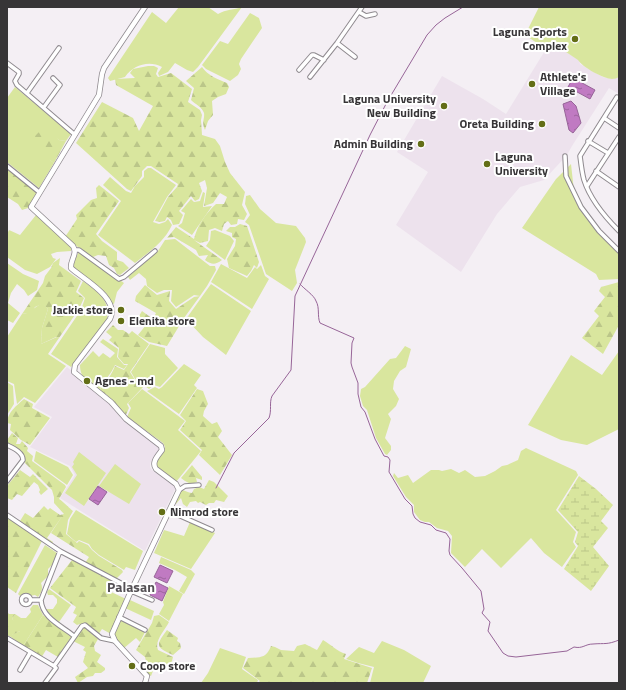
<svg xmlns="http://www.w3.org/2000/svg" width="626" height="690" viewBox="0 0 626 690" font-family="'Titillium Web',sans-serif">
	<defs>
		<pattern id="forest-firs" width="22" height="20" patternUnits="userSpaceOnUse"><rect width="22" height="20" fill="#d9e69e"/><path d="M5 1l3.5 6h-7zM16 11l3.5 6h-7z" fill="#bbc689"/></pattern>
		<pattern id="wetland-marsh" width="20" height="14" patternUnits="userSpaceOnUse"><rect width="20" height="14" fill="#d9e69e"/><path d="M1 5h8M5 5V1M11 12h8M15 12V8" fill="none" stroke="#bbc689"/></pattern>
		<pattern id="water-ripples" width="26" height="14" patternUnits="userSpaceOnUse"><rect width="26" height="14" fill="#c07ac2"/><path d="M2 4q2-2 4 0t4 0M15 11q2-2 4 0t4 0" fill="none" stroke="#9d659e"/></pattern>
	</defs>
	<rect width="100%" height="100%" fill="#f4eff4"/>
	<path fill="#ede2ed" d="M 554,44 L 579,60 L 580,64 L 603,77 L 612,79 L 619,77 L 619,94 L 609,88 L 572,146 L 567,155 L 544,180 L 520,187 L 497,214 L 461,272 L 396,225 L 428,172 L 397,152 L 442,76 L 483,99 L 506,114 L 546,49 Z
		M 67,367 L 106,400 L 124,421 L 159,447 L 159,451 L 150,463 L 150,467 L 152,470 L 176,487 L 145,551 L 60,498 L 75,475 L 70,466 L 30,447 L 52,417 L 34,407 Z"/>
	<path fill="#d9e69e" d="M 179,7 L 208,7 L 218,14 C 226,9 234,10 242,7 L 198,67 L 193,72 L 187,70 L 175,63 L 168,72 L 159,76 L 158,73 L 162,67 C 149,60 133,65 125,77 L 110,81 L 108,78 L 152,12 L 166,23 Z
		M 539,7 L 619,7 L 619,77 C 617,78 615,79 612,79 C 604,79 582,67 578,60 L 554,44 L 546,49 L 525,35 Z
		M 250,13 L 259,18 L 262,28 L 241,59 L 239,64 L 241,69 L 238,75 L 230,81 L 206,69 L 202,65 L 220,41 L 228,44 Z
		M 15,87 L 71,134 L 66,141 L 59,140 L 55,137 L 48,150 L 50,160 L 54,163 L 39,188 L 7,162 L 7,98 Z
		M 571,164 L 575,200 L 597,231 L 619,254 L 619,279 L 599,280 L 596,274 L 522,228 L 556,179 Z
		M 148,168 L 151,168 L 176,185 L 167,197 L 153,222 L 159,224 L 165,222 L 168,219 L 172,225 C 165,241 149,252 135,263 L 98,235 L 121,201 L 103,185 L 110,177 L 126,191 L 131,193 L 135,186 L 144,177 L 144,171 Z
		M 203,192 L 205,193 L 203,207 L 212,206 L 192,235 L 178,226 L 182,223 L 185,213 L 181,211 L 191,199 L 194,202 L 200,201 Z
		M 250,195 L 260,209 L 276,223 L 296,226 L 305,238 L 306,242 L 295,270 L 297,283 L 292,291 L 266,274 L 249,225 L 245,222 L 250,215 L 245,204 L 246,196 Z
		M 36,215 L 71,247 L 71,251 L 57,252 L 51,254 L 53,258 L 56,259 L 50,267 L 37,274 L 25,270 L 7,257 L 7,234 L 9,230 L 20,235 Z
		M 215,230 L 230,236 L 234,241 L 225,260 L 206,246 L 210,240 L 211,231 Z
		M 175,239 L 210,266 L 215,266 L 216,270 L 207,286 L 200,296 L 194,295 L 176,307 L 171,301 L 172,290 L 164,290 L 157,293 L 147,286 L 146,279 L 139,273 L 130,280 L 128,277 L 158,251 L 165,240 Z
		M 79,251 L 124,283 L 117,292 L 114,304 L 111,303 L 106,293 L 75,269 L 73,265 Z
		M 7,263 L 23,274 L 39,281 L 37,290 L 28,296 L 24,290 L 17,284 L 11,293 L 8,303 L 20,313 L 13,323 L 7,320 Z
		M 221,264 L 247,278 L 255,267 L 257,269 L 261,265 L 265,276 L 269,279 L 252,309 L 211,282 Z
		M 83,281 C 97,291 111,300 107,319 L 71,367 L 51,354 L 81,310 L 85,298 L 78,291 Z
		M 211,284 L 251,311 L 226,355 L 203,337 L 186,319 Z
		M 42,303 L 48,309 L 42,328 L 41,344 L 57,337 L 59,338 L 48,354 L 66,366 L 35,403 L 24,397 L 17,404 L 14,384 L 7,381 L 7,337 L 22,314 L 27,313 Z
		M 103,339 L 118,349 L 117,357 L 124,365 L 127,365 L 124,369 L 115,365 C 111,374 104,381 99,390 C 89,382 80,379 80,365 L 93,351 L 99,357 L 103,353 L 110,358 L 115,353 L 100,342 Z
		M 150,344 L 165,348 L 165,354 L 178,368 L 160,387 L 154,385 L 149,389 L 135,379 L 131,372 Z
		M 405,346 L 411,349 L 406,367 L 400,371 L 394,381 L 393,389 L 399,399 L 396,406 L 388,414 L 391,419 L 385,438 L 391,446 L 391,450 L 387,455 L 385,454 L 376,438 L 367,410 L 363,406 L 360,396 L 361,389 L 365,387 L 390,359 L 396,358 Z
		M 619,351 L 619,429 L 587,445 L 561,440 L 528,425 L 571,355 L 602,375 Z
		M 184,364 L 201,375 L 194,385 L 197,388 L 179,414 L 147,391 L 155,387 L 159,389 L 162,387 Z
		M 7,382 L 13,386 L 14,404 L 7,415 Z
		M 142,389 L 185,421 L 178,430 L 201,451 L 176,482 L 158,469 L 155,463 L 165,447 L 163,443 L 127,417 L 131,408 L 128,403 Z
		M 526,448 L 576,471 L 578,475 L 556,510 L 576,532 L 573,542 L 576,547 L 562,567 L 544,553 L 531,538 L 501,568 L 482,549 L 465,567 L 451,553 L 452,536 L 448,531 L 437,528 L 429,522 L 425,522 L 420,520 L 414,512 L 414,505 L 406,497 L 393,476 L 394,473 L 398,478 L 408,475 L 413,483 L 431,470 L 439,470 L 442,471 L 451,469 L 459,473 L 465,470 L 475,477 L 485,476 L 495,471 L 502,466 L 507,465 L 518,460 L 521,451 Z
		M 36,451 L 68,467 L 73,475 L 67,485 L 34,461 Z
		M 79,452 L 106,473 L 84,506 L 65,493 L 77,475 L 72,467 L 74,464 L 73,462 Z
		M 115,464 L 141,484 L 129,504 L 99,486 Z
		M 76,510 L 143,551 L 135,570 L 126,567 L 124,570 L 99,555 L 92,549 L 89,544 L 79,540 L 76,542 L 67,534 L 70,519 Z
		M 190,522 L 215,533 L 191,569 L 154,553 L 164,530 L 184,536 Z
		M 45,545 L 57,553 L 52,565 L 48,569 L 48,576 L 41,583 C 43,588 42,592 38,597 L 35,595 L 30,596 L 28,593 L 20,596 L 18,594 Z
		M 161,557 L 191,570 L 195,574 L 184,594 L 179,591 L 187,577 L 175,570 L 159,563 Z
		M 169,586 L 183,594 L 169,621 L 159,614 L 164,605 L 163,602 Z
		M 49,589 L 71,605 L 59,622 L 47,614 L 44,609 L 53,609 L 57,603 L 57,599 L 53,595 L 48,595 L 47,592 Z
		M 130,600 L 154,611 L 151,620 L 125,608 Z
		M 33,605 L 38,605 L 43,615 L 23,646 L 11,637 L 11,635 L 20,631 L 12,619 L 15,614 L 21,618 L 26,618 L 31,612 L 30,609 Z
		M 121,620 L 145,632 L 140,642 L 136,638 L 124,648 L 114,636 Z
		M 382,641 L 404,650 L 431,666 L 423,683 L 370,683 L 374,667 L 358,663 L 346,659 L 359,647 L 374,653 Z
		M 220,648 L 246,657 L 242,669 L 258,680 L 257,683 L 201,683 L 208,673 Z"/>
	<path fill="url(#forest-firs)" d="M 148,66 L 154,66 L 158,68 L 156,74 L 158,77 L 171,73 L 192,89 L 188,102 L 200,110 L 202,115 L 201,120 L 202,135 L 215,139 L 220,146 L 225,162 L 230,173 L 245,192 L 242,205 L 247,214 L 244,220 L 238,219 L 237,224 L 231,225 L 228,221 L 224,224 L 222,231 L 215,228 L 209,230 L 208,241 L 200,243 L 194,240 L 222,260 C 215,265 212,265 205,260 L 208,255 L 199,256 L 196,250 L 174,237 L 167,238 L 176,227 L 194,239 C 197,226 206,213 216,204 L 224,204 L 227,197 L 220,193 L 213,203 L 204,206 L 207,188 L 205,180 L 199,183 L 202,191 L 199,199 L 195,201 L 191,196 L 179,211 L 183,215 L 179,224 L 173,225 L 171,220 L 167,217 L 165,221 L 160,222 L 155,221 L 168,197 L 177,187 L 178,184 L 151,166 L 147,166 L 142,171 L 142,176 L 131,191 L 127,189 L 76,143 L 102,102 L 133,118 L 139,131 L 153,106 L 116,85 L 115,79 L 135,78 L 130,73 L 133,69 Z
		M 202,67 C 207,75 219,80 227,83 L 229,87 L 226,94 L 218,97 L 212,101 L 213,115 L 208,121 L 205,130 C 201,122 205,119 204,113 C 202,107 195,104 191,100 L 194,88 L 186,81 Z
		M 40,131 L 52,132 L 59,140 L 66,141 L 54,163 L 47,158 L 48,150 C 40,148 37,144 35,136 Z
		M 7,168 L 37,192 L 28,208 L 22,210 L 18,204 L 7,197 Z
		M 99,185 L 119,201 L 96,234 L 102,241 L 117,252 L 117,260 L 123,262 L 129,268 L 120,275 L 117,274 L 114,268 L 109,265 L 106,256 L 98,255 L 93,257 C 83,250 74,245 65,237 L 77,219 L 76,215 L 91,200 L 97,198 L 96,188 Z
		M 240,224 L 247,226 L 259,262 L 257,268 L 254,265 L 251,271 L 247,276 L 229,268 L 227,259 L 235,246 L 236,239 L 232,237 L 232,233 L 226,231 L 230,227 L 235,227 Z
		M 60,258 L 59,265 L 81,281 L 76,292 L 84,298 L 79,309 L 59,338 L 56,337 L 41,344 L 42,328 L 48,309 L 42,304 L 35,307 L 31,314 L 27,313 L 22,314 L 43,283 L 45,276 L 51,268 L 53,263 Z
		M 619,282 L 619,325 L 603,354 L 582,338 L 599,316 L 594,311 L 605,297 L 599,291 L 601,287 Z
		M 145,285 L 157,295 L 170,291 L 169,301 L 176,309 L 194,297 L 200,296 L 184,318 L 167,346 L 149,342 L 138,335 L 146,325 L 140,321 L 139,316 L 142,311 L 153,319 L 156,313 L 135,301 L 136,296 Z
		M 113,325 L 118,330 L 123,330 L 129,334 L 132,331 L 149,344 L 130,372 L 135,380 L 144,386 L 127,404 L 129,408 L 125,417 L 107,395 L 102,392 L 100,389 C 106,382 112,374 115,366 L 124,370 L 128,364 L 124,364 L 118,357 L 119,348 L 109,340 L 112,337 L 106,332 Z
		M 197,389 L 203,391 L 208,404 L 204,411 L 203,416 L 212,424 L 217,422 L 222,431 L 218,437 L 232,455 L 220,475 L 199,455 L 202,450 L 180,430 L 186,421 L 180,415 Z
		M 24,399 L 33,404 L 32,408 L 50,418 L 30,445 L 21,440 L 10,430 L 11,424 L 7,423 C 7,413 17,405 24,399 Z
		M 12,433 L 18,438 L 16,444 L 20,444 L 22,441 L 28,448 L 27,451 L 33,456 L 32,461 L 65,485 L 66,487 L 59,499 C 64,502 70,509 73,511 L 68,520 L 66,534 L 77,543 L 79,541 L 88,545 L 92,550 L 99,556 L 122,570 L 123,572 L 116,579 L 85,563 L 89,557 L 51,533 L 63,515 L 47,538 L 53,542 L 52,544 L 20,521 L 25,513 L 33,518 L 44,506 L 48,510 L 50,508 L 60,515 L 64,514 L 54,503 L 54,497 L 52,490 L 25,463 L 24,456 L 7,443 L 7,440 Z
		M 192,465 L 202,477 L 202,480 L 196,478 L 197,482 L 191,484 L 185,481 L 181,478 Z
		M 20,470 L 30,477 L 33,474 L 48,489 L 41,495 L 39,492 L 40,490 L 38,485 L 34,482 L 22,496 L 17,494 L 12,500 L 7,498 L 7,486 Z
		M 209,480 L 214,482 L 228,496 L 224,502 L 216,500 L 214,503 L 209,503 L 206,505 L 200,502 L 198,503 L 196,501 L 190,502 L 187,507 L 183,504 L 181,498 L 176,504 L 175,503 L 181,490 C 185,490 188,493 192,493 L 194,489 L 199,487 L 204,489 Z
		M 7,517 L 42,541 L 16,593 L 7,587 Z
		M 72,560 L 111,580 L 107,590 L 126,599 L 111,634 L 102,629 L 98,635 C 92,630 85,621 77,625 L 73,622 L 77,615 L 73,613 L 76,607 L 50,588 Z
		M 7,612 L 9,614 L 15,614 L 12,619 L 21,628 L 20,631 L 12,635 L 11,637 L 7,635 Z
		M 43,615 L 72,636 L 58,657 L 46,650 L 41,658 L 23,646 Z
		M 159,615 L 169,622 C 165,630 154,641 158,650 L 173,657 L 172,661 L 166,669 L 164,667 L 160,672 L 157,669 L 153,671 L 151,676 L 146,672 L 144,667 L 147,665 L 145,657 L 136,650 L 152,623 L 154,616 Z
		M 82,628 L 85,628 L 98,639 L 94,646 L 95,651 L 101,655 L 97,662 L 105,668 L 105,670 L 101,673 L 95,673 L 93,676 L 87,677 L 78,683 L 75,677 L 88,668 L 83,662 L 86,652 L 83,650 L 85,647 L 73,641 Z
		M 167,630 L 178,638 L 177,641 L 180,643 L 181,648 L 173,655 C 156,647 155,646 167,630 Z
		M 323,640 C 332,645 336,651 346,654 L 344,659 L 372,668 L 367,683 L 258,683 L 260,681 L 243,668 L 248,658 C 260,657 266,659 271,646 L 275,647 L 281,650 L 294,651 L 297,646 L 305,644 L 317,650 Z"/>
	<path fill="url(#wetland-marsh)" d="M 579,476 L 596,489 L 613,505 L 601,521 L 608,528 L 593,547 L 609,566 L 591,591 L 564,569 L 578,546 L 575,542 L 578,532 L 558,510 Z"/>
	<path fill="url(#water-ripples)" stroke="#976598" d="M 573,78 L 595,90 L 590,99 L 568,87 Z
		M 571,101 L 576,106 L 581,123 L 573,133 L 569,130 L 563,104 Z
		M 98,486 L 107,492 L 98,505 L 89,499 Z
		M 160,565 L 173,571 L 167,583 L 154,577 Z
		M 156,582 L 168,588 L 162,601 L 150,595 Z"/>
	<g fill="none" stroke-linecap="round" stroke-linejoin="round">
		<path stroke="#976598" stroke-width="1" d="M 300,284 C 304,289 314,295 316,301 C 320,308 317,316 320,323 L 354,338 L 352,343 L 351,363 L 352,367 L 358,383 L 358,394 L 361,407 L 365,412 L 375,439 L 384,456 L 388,457 L 390,460 L 389,472 L 392,477 L 405,499 L 412,506 L 413,514 L 415,518 L 420,522 L 431,525 L 436,530 L 446,533 L 450,539 L 449,551 L 450,555 L 462,568 L 481,591 L 484,609 L 482,613 L 490,622 L 488,631 L 503,653 L 508,656 L 516,657 L 567,651 L 574,647 C 583,649 585,644 593,644 C 605,643 607,645 619,640
			M 216,488 L 234,453 L 269,418 C 272,410 269,403 272,396 L 291,370 L 295,296 L 370,135 L 387,102 L 427,35 L 436,25 L 445,18 L 463,7"/>
		<defs>
			<path id="minor" d="M 359,12 L 366,16 L 375,14
				M 337,43 L 355,57
				M 7,63 L 19,72 L 19,74 L 15,81 L 17,85 L 74,134
				M 299,70 L 312,55 L 314,55 L 324,60
				M 310,77 L 337,43 L 362,7
				M 27,93 L 59,48
				M 619,98 L 617,97 L 580,156 C 581,164 582,173 584,180 C 590,199 605,217 619,231
				M 44,107 L 60,85 L 53,78
				M 604,118 L 619,128
				M 588,141 L 608,153
				M 565,156 L 566,176 L 581,207 L 599,231 L 619,251
				M 7,166 L 39,192
				M 596,171 L 619,187
				M 587,186 L 619,137
				M 75,250 L 79,250 L 119,279 L 124,277 L 155,251
				M 7,445 C 13,448 23,452 23,460 L 7,481
				M 179,490 L 185,486 L 199,485
				M 169,511 L 212,530
				M 7,515 L 60,551 L 132,589
				M 60,551 L 41,600 C 42,618 62,626 74,636
				M 131,591 L 152,600
				M21.5 600a4.5 4.5 0 1 1 9 0a4.5 4.5 0 1 1-9 0Z
				M 31,600 L 41,600
				M 119,617 L 145,630
				M 7,638 L 54,666 L 82,626 L 85,625 L 101,638 L 115,641
				M 20,670 L 30,653
				M 45,683 L 56,668 L 54,666"/>
			<path id="tertiary" d="M 145,7 L 104,68 L 102,74 L 99,95 L 31,207 L 73,246 C 78,254 70,260 71,268 C 83,279 120,298 110,319 L 75,365 L 74,372 L 111,402 L 126,419 L 161,446 L 162,450 C 158,456 151,462 156,469 L 176,484 L 179,490 L 131,591 L 112,634 L 115,641 L 147,676 L 145,683"/>
		</defs>
		<use href="#minor" stroke="#8f8a8f" stroke-width="5.5"/>
		<use href="#tertiary" stroke="#8f8a8f" stroke-width="6"/>
		<use href="#minor" stroke="#fff" stroke-width="3.5"/>
		<use href="#tertiary" stroke="#fff" stroke-width="4.5"/>
	</g>
	<g fill="#636e16" stroke="#fff" stroke-width="1.5">
		<circle cx="575" cy="39" r="4"/>
		<circle cx="532" cy="84" r="4"/>
		<circle cx="444" cy="106" r="4"/>
		<circle cx="542" cy="124" r="4"/>
		<circle cx="421" cy="144" r="4"/>
		<circle cx="487" cy="164" r="4"/>
		<circle cx="121" cy="310" r="4"/>
		<circle cx="121" cy="321" r="4"/>
		<circle cx="87" cy="381" r="4"/>
		<circle cx="162" cy="512" r="4"/>
		<circle cx="132" cy="666" r="4"/>
	</g>
	<g text-anchor="middle" stroke-width="4" stroke-linejoin="round" paint-order="stroke">
		<g font-size="12" font-weight="bold" fill="#373537" stroke="#fff" text-anchor="start">
			<text x="567" y="36" text-anchor="end">Laguna Sports<tspan x="567" dy="14">Complex</tspan></text>
			<text x="540" y="81">Athlete's<tspan x="540" dy="14">Village</tspan></text>
			<text x="436" y="103" text-anchor="end">Laguna University<tspan x="436" dy="14">New Building</tspan></text>
			<text x="534" y="128" text-anchor="end">Oreta Building</text>
			<text x="413" y="148" text-anchor="end">Admin Building</text>
			<text x="495" y="161">Laguna<tspan x="495" dy="14">University</tspan></text>
			<text x="113" y="314" text-anchor="end">Jackie store</text>
			<text x="129" y="325">Elenita store</text>
			<text x="95" y="385">Agnes - md</text>
			<text x="170" y="516">Nimrod store</text>
			<text x="140" y="670">Coop store</text>
		</g>
		<g font-size="14" font-weight="bold" fill="#545054" stroke="#fff">
			<text x="131" y="592">Palasan</text>
		</g>
	</g>
	<rect width="626" height="690" fill="none" stroke="#373537" stroke-width="16"/>
</svg>
